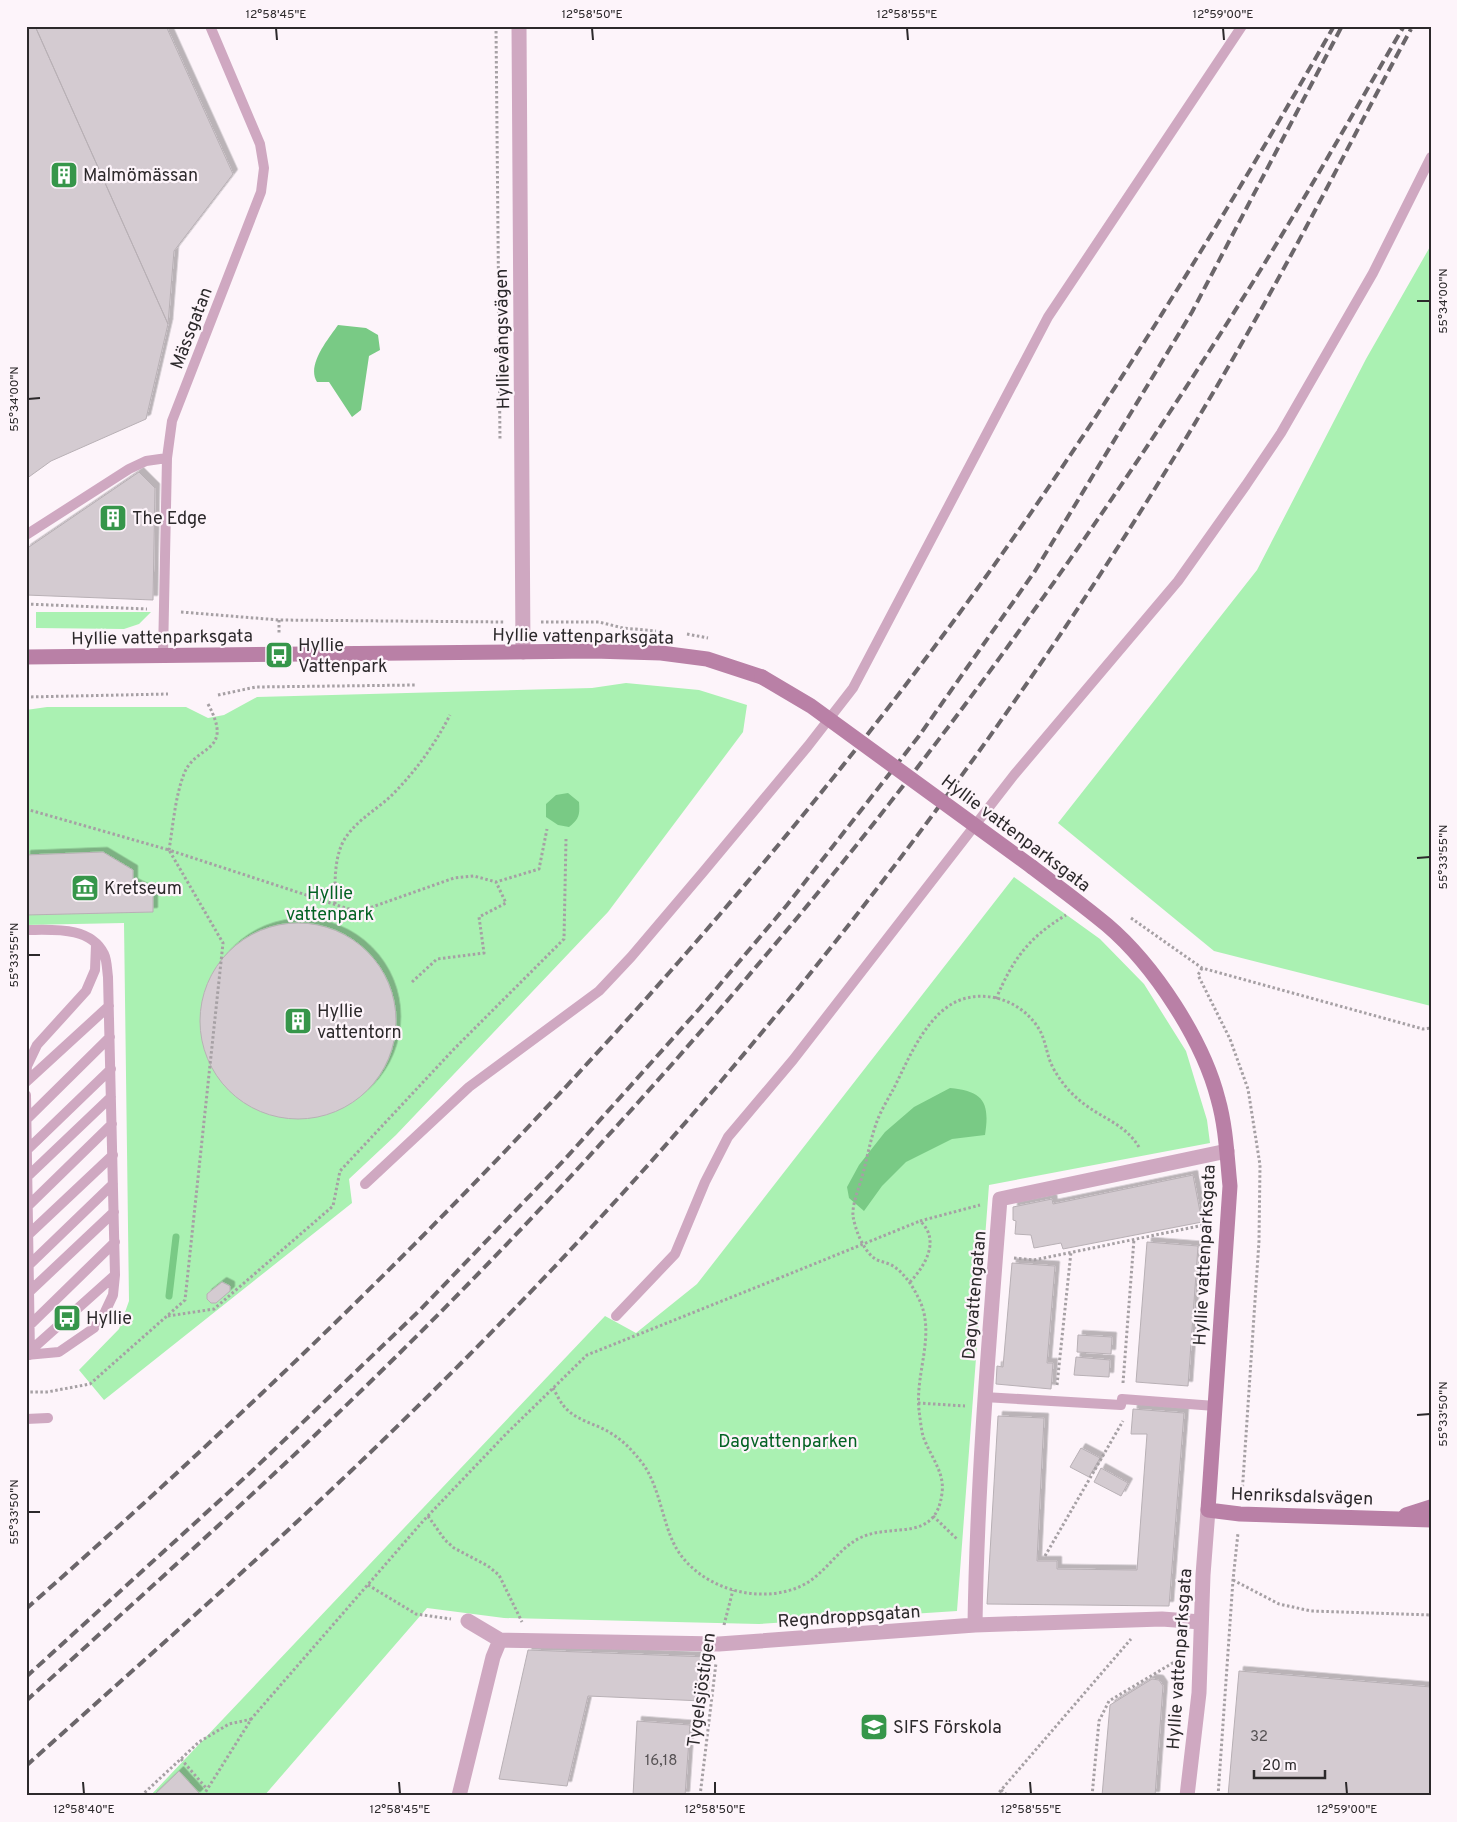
<svg xmlns="http://www.w3.org/2000/svg" width="1457" height="1822" viewBox="0 0 1457 1822" font-family="Overpass,sans-serif">
	<defs>
		<filter id="shadow"><feDropShadow dx="4.5" dy="-4.5" stdDeviation="0" flood-color="#0004"/></filter>
	</defs>
	<rect width="100%" height="100%" fill="#fdf4fa"/>
	<path fill="#aaf1b2" d="M 1431,245 L 1431,1006 L 1214,951 L 1058,823 L 1257,570 L 1366,359 Z
		M 36,612 L 151,612 L 139,624 L 124,629 L 36,628 Z
		M 626,683 L 699,690 L 747,705 L 743,732 L 608,912 L 396,1135 L 349,1179 L 352,1203 L 104,1400 L 79,1370 L 119,1329 L 129,1301 L 124,923 L 26,925 L 26,710 L 47,707 L 186,707 L 208,718 L 224,715 L 257,697 L 592,688 Z
		M 1014,877 L 1100,939 L 1144,984 L 1186,1051 L 1207,1120 L 1210,1143 L 989,1185 L 957,1611 L 759,1624 L 504,1618 L 427,1608 L 264,1796 L 150,1796 L 605,1316 L 636,1333 L 697,1284 Z"/>
	<path fill="#79ca85" d="M 338,325 L 366,328 L 378,335 L 380,350 L 369,356 L 361,410 L 352,417 L 329,382 L 317,382 C 306,365 329,338 338,325 Z
		M 568,793 L 579,802 C 580,815 579,819 569,827 L 558,825 L 546,817 L 546,804 L 556,795 Z
		M 950,1088 C 984,1091 990,1103 985,1135 L 952,1139 L 906,1162 L 882,1186 L 864,1211 L 849,1198 L 847,1187 L 859,1165 L 885,1132 L 914,1107 Z"/>
	<g fill="none" stroke-linecap="round" stroke-linejoin="round">
		<path stroke="#79ca85" stroke-width="7" d="M 169,1296 L 176,1237"/>
	</g>
	<path fill="#d4cbd1" stroke="#b8b0b5" filter="url(#shadow)" d="M 26,26 L 35,26 L 168,324 L 146,419 L 51,461 L 26,479 Z
		M 35,26 L 166,26 L 233,174 L 174,251 L 168,324 Z
		M 139,472 L 155,488 L 153,600 L 26,595 L 26,549 Z
		M 103,852 L 133,870 L 133,883 L 153,893 L 153,912 L 26,915 L 26,855 Z
		M200 1021a98 98 0 1 1 196 0a98 98 0 1 1-196 0Z
		M 1193,1175 L 1202,1222 L 1063,1249 L 1061,1243 L 1034,1248 L 1031,1235 L 1015,1234 L 1016,1221 L 1013,1220 L 1013,1207 L 1052,1199 L 1053,1204 Z
		M 1147,1242 L 1198,1246 L 1188,1386 L 1136,1382 Z
		M 1012,1263 L 1055,1266 L 1047,1363 L 1053,1363 L 1051,1389 L 996,1384 L 997,1366 L 1003,1367 Z
		M 222,1282 L 230,1286 L 230,1291 L 216,1303 L 211,1303 L 207,1299 L 207,1294 Z
		M 1078,1335 L 1112,1337 L 1111,1354 L 1077,1352 Z
		M 1076,1357 L 1110,1360 L 1109,1377 L 1074,1375 Z
		M 1133,1409 L 1184,1413 L 1169,1606 L 987,1604 L 998,1416 L 1044,1418 L 1037,1561 L 1057,1561 L 1057,1569 L 1137,1570 L 1147,1434 L 1131,1434 Z
		M 1081,1448 L 1100,1458 L 1089,1477 L 1070,1467 Z
		M 1101,1468 L 1128,1483 L 1121,1496 L 1094,1482 Z
		M 528,1650 L 708,1657 L 703,1701 L 588,1696 L 567,1786 L 499,1779 Z
		M 1239,1671 L 1431,1687 L 1431,1796 L 1228,1796 Z
		M 1152,1679 L 1159,1680 L 1163,1686 L 1155,1796 L 1102,1796 L 1110,1705 Z
		M 637,1721 L 690,1725 L 685,1796 L 633,1796 Z
		M 179,1771 L 199,1793 L 196,1796 L 153,1796 Z"/>
	<g fill="none" stroke-linecap="round" stroke-linejoin="round">
		<path stroke="#a6a0a4" stroke-width="3" stroke-dasharray="2.5 2.5" stroke-linecap="butt" d="M 496,26 L 500,441
			M 26,604 L 147,609
			M 181,612 L 279,620 L 504,622
			M 279,620 L 279,635
			M 541,622 L 599,622 L 623,628 L 656,631
			M 687,634 L 708,638
			M 218,695 L 256,687 L 416,685
			M 26,697 L 168,694
			M 208,704 C 235,754 195,744 184,774 C 175,797 173,826 169,850 L 358,912 L 454,878 L 474,876 L 496,882 L 539,869 L 547,829
			M 26,809 L 169,850 L 223,943 L 185,1300 L 90,1384 L 47,1392 L 26,1392
			M 335,904 C 335,884 334,862 342,844 C 352,823 375,811 391,796 C 415,772 434,746 450,715
			M 1131,918 L 1202,968 L 1423,1029 L 1431,1028
			M 1202,968 L 1198,975 L 1230,1039 L 1248,1089 L 1260,1165 L 1259,1241 L 1242,1495
			M 412,982 L 437,959 L 484,953 L 479,917 L 506,903 L 496,882
			M 996,999 C 1013,959 1028,938 1066,915
			M 920,1221 L 980,1205
			M 1014,1258 L 1034,1260 L 1209,1224
			M 910,1282 C 925,1266 941,1240 920,1221
			M 168,1316 L 214,1309 L 333,1206 L 340,1171 L 454,1049 L 564,939 L 566,839
			M 1123,1383 L 1134,1239
			M 1057,1385 L 1071,1252
			M 553,1388 C 556,1393 559,1400 563,1405 C 574,1420 594,1423 609,1432 C 624,1441 633,1451 643,1464 C 660,1488 662,1521 675,1546 C 698,1588 757,1605 799,1587 C 825,1576 837,1548 862,1537 C 893,1523 936,1543 942,1493 C 945,1472 930,1456 923,1436 C 921,1428 920,1418 919,1410 C 915,1371 937,1333 918,1297 C 912,1285 904,1273 893,1266 C 887,1262 879,1262 874,1258 C 863,1250 855,1229 853,1216 C 852,1204 859,1188 862,1177 C 867,1159 870,1141 876,1124 C 880,1112 888,1099 894,1088 C 909,1058 928,1010 963,999 C 992,990 1024,1004 1039,1029 C 1045,1039 1046,1050 1050,1061 C 1055,1074 1067,1090 1078,1099 C 1099,1118 1126,1123 1140,1149
			M 918,1403 L 965,1406
			M 428,1516 L 445,1540 L 454,1548 L 488,1566 L 499,1575 L 522,1622
			M 933,1516 L 958,1540
			M 1045,1556 L 1123,1421
			M 1233,1580 L 1279,1604 L 1311,1611 L 1431,1615
			M 368,1585 L 416,1614 L 451,1619
			M 724,1625 L 733,1590
			M 181,1759 L 207,1789
			M 1001,1790 L 1008,1796
			M 141,1796 L 199,1742 L 229,1724 L 252,1719
			M 203,1796 L 252,1718 L 424,1520 L 506,1434 L 587,1355 L 777,1279
			M 700,1796 L 716,1663
			M 996,1796 L 1131,1639
			M 1092,1796 L 1099,1721 L 1109,1701 L 1181,1658
			M 1218,1796 L 1233,1580 L 1238,1533"/>
		<path stroke="#cfa8c1" stroke-width="10" d="M 26,535 L 129,469 L 146,461 L 167,458
			M 163,656 L 167,458 L 172,421 L 261,192 L 264,168 L 260,144 L 210,26
			M 26,930 C 53,930 90,926 104,954 C 107,960 107,970 108,977 L 115,1275 L 113,1295 L 105,1312 L 94,1328 L 59,1352 L 26,1355
			M 26,1080 L 27,1066 L 37,1045 L 86,991 L 95,970 L 96,945
			M 26,1082 L 109,1006
			M 26,1095 L 30,1355
			M 27,1119 L 110,1037
			M 27,1150 L 111,1069
			M 27,1177 L 111,1097
			M 365,1184 L 469,1087 L 599,991 L 631,957 L 704,871 L 808,746 L 853,688 L 1048,317 L 1242,26
			M 28,1206 L 112,1124
			M 28,1235 L 113,1155
			M 29,1265 L 113,1184
			M 29,1292 L 114,1212
			M 616,1316 L 675,1254 L 705,1182 L 728,1137 L 793,1060 L 1014,775 L 1178,581 L 1246,485 L 1281,433 L 1373,273 L 1431,157
			M 30,1325 L 115,1242
			M 30,1351 L 115,1275
			M 984,1397 L 1121,1405 L 1122,1399 L 1215,1406
			M 26,1419 L 48,1418"/>
		<path stroke="#cfa8c1" stroke-width="15" d="M 519,26 L 523,652
			M 468,1621 L 500,1640
			M 975,1625 C 977,1483 989,1341 1000,1199 L 1227,1151
			M 459,1796 L 493,1657 L 500,1640 L 719,1644 L 975,1625 L 1162,1619 L 1201,1622
			M 1187,1796 L 1199,1693 L 1203,1575 L 1208,1510"/>
		<path stroke="#b980a6" stroke-width="15" d="M 26,657 L 593,651 L 661,653 L 707,659 L 762,677
			M 1032,867 C 1057,886 1083,905 1107,925 C 1154,965 1203,1040 1218,1099 C 1226,1127 1227,1157 1230,1186 L 1208,1510 L 1240,1514 L 1431,1520
			M 1406,1515 L 1431,1507"/>
		<path stroke="#6b666a" stroke-width="4" stroke-dasharray="10 5" stroke-linecap="butt" d="M 26,1609 C 350,1323 656,1015 917,670 C 1072,466 1207,248 1334,26
			M 26,1677 L 252,1471 L 420,1310 L 566,1158 L 700,1008 L 787,905 L 919,736 L 1035,571 L 1192,312 L 1342,26
			M 26,1701 C 139,1598 254,1495 364,1388 C 505,1251 639,1106 766,955 C 943,746 1103,522 1248,290 C 1302,204 1352,115 1404,26
			M 26,1766 C 135,1668 245,1572 351,1471 C 464,1363 575,1249 678,1131 C 892,886 1085,618 1246,336 C 1304,235 1356,131 1411,29"/>
		<path stroke="#a6a0a4" stroke-width="3" stroke-dasharray="2.5 2.5" stroke-linecap="butt" d="M 777,1279 L 920,1221"/>
		<path stroke="#b980a6" stroke-width="15" d="M 762,677 L 811,706 L 1032,867"/>
	</g>
	<path fill="none" stroke="#2c292b" stroke-width="2" d="M 276,28 L 277,40M 592,28 L 593,40M 907,28 L 908,40M 1223,28 L 1224,40M 1417,301 L 1430,301M 28,399 L 40,398M 1417,858 L 1430,857M 28,955 L 40,955M 1417,1415 L 1430,1414M 28,1512 L 40,1512M 83,1782 L 84,1794M 399,1782 L 400,1794M 715,1782 L 715,1794M 1030,1782 L 1031,1794M 1346,1782 L 1347,1794"/>
	<defs>
		<symbol id="building-square" viewBox="-11 -11 22 22"><rect x="-9" y="-9" width="18" height="18" rx="4" fill="#36964a" stroke="#fdf4fa"/><path d="M-4-6H4V6H1V3H-1V6H-4ZM-2.5-4.3h1.7v1.8h-1.7ZM.8-4.3h1.7v1.8H.8ZM-2.5-1h1.7V.8h-1.7ZM.8-1h1.7V.8H.8Z" fill="#fff"/></symbol>
		<symbol id="bus-square" viewBox="-11 -11 22 22"><rect x="-9" y="-9" width="18" height="18" rx="4" fill="#36964a" stroke="#fdf4fa"/><path d="M-5-6H5V4H4V6H2V4H-2V6H-4V4H-5ZM-3.5-4V0h7V-4ZM-3.5 1.2v1.5H-2V1.2ZM2 1.2v1.5H3.5V1.2Z" fill="#fff"/></symbol>
		<symbol id="museum-square" viewBox="-11 -11 22 22"><rect x="-9" y="-9" width="18" height="18" rx="4" fill="#36964a" stroke="#fdf4fa"/><path d="M0-6L6-3V-2H-6V-3ZM-5-1h2V3h-2ZM-1-1h2V3h-2ZM3-1h2V3H3ZM-6 4H6V6H-6Z" fill="#fff"/></symbol>
		<symbol id="school-square" viewBox="-11 -11 22 22"><rect x="-9" y="-9" width="18" height="18" rx="4" fill="#36964a" stroke="#fdf4fa"/><path d="M0-5L7-2L0 1L-7-2ZM-4 1L0 2.5L4 1V4Q0 6-4 4Z" fill="#fff"/></symbol>
	</defs>
	<g fill-rule="evenodd">
		<use href="#building-square" x="48" y="159" width="32" height="32"/>
		<use href="#building-square" x="97" y="502" width="32" height="32"/>
		<use href="#bus-square" x="263" y="639" width="32" height="32"/>
		<use href="#museum-square" x="69" y="872" width="32" height="32"/>
		<use href="#building-square" x="282" y="1005" width="32" height="32"/>
		<use href="#bus-square" x="51" y="1302" width="32" height="32"/>
		<use href="#school-square" x="858" y="1711" width="32" height="32"/>
	</g>
	<g text-anchor="middle" stroke-width="4.5" stroke-linejoin="round" paint-order="stroke">
		<g font-size="15" fill="#565254">
			<text x="1259" y="1741">32</text>
			<text x="661" y="1765">16,18</text>
		</g>
		<g font-size="18" fill="#2c292b" stroke="#fdf4fa" text-anchor="start">
			<text x="83" y="181">Malmömässan</text>
			<text x="132" y="524">The Edge</text>
			<text x="298" y="651">Hyllie<tspan x="298" dy="21">Vattenpark</tspan></text>
			<text x="104" y="894">Kretseum</text>
			<text x="317" y="1017">Hyllie<tspan x="317" dy="21">vattentorn</tspan></text>
			<text x="86" y="1324">Hyllie</text>
			<text x="893" y="1733">SIFS Förskola</text>
		</g>
		<g font-size="18" fill="#2c292b" stroke="#fdf4fa">
			<text transform="translate(191 328) rotate(-69)" y="6">Mässgatan</text>
			<text transform="translate(502 339) rotate(-91)" y="6">Hyllievångsvägen</text>
			<text transform="translate(583 636) rotate(1)" y="6">Hyllie vattenparksgata</text>
			<text transform="translate(162 637) rotate(-1)" y="6">Hyllie vattenparksgata</text>
			<text transform="translate(1016 833) rotate(37)" y="6">Hyllie vattenparksgata</text>
			<text transform="translate(1204 1255) rotate(-87)" y="6">Hyllie vattenparksgata</text>
			<text transform="translate(974 1295) rotate(-85)" y="6">Dagvattengatan</text>
			<text transform="translate(1302 1496) rotate(2)" y="6">Henriksdalsvägen</text>
			<text transform="translate(849 1616) rotate(-4)" y="6">Regndroppsgatan</text>
			<text transform="translate(1179 1659) rotate(-86)" y="6">Hyllie vattenparksgata</text>
			<text transform="translate(701 1690) rotate(-82)" y="6">Tygelsjöstigen</text>
		</g>
		<g font-size="18" fill="#036223" stroke="#fdf4fa">
			<text x="330" y="899">Hyllie<tspan x="330" dy="21">vattenpark</tspan></text>
			<text x="788" y="1447">Dagvattenparken</text>
		</g>
	</g>
	<rect width="1457" height="1822" fill="none" stroke="#fdf4fa" stroke-width="55"/>
	<path d="M1254 1770v8h71v-8" fill="none" stroke="#2c292b" stroke-width="2.5"/>
	<text x="1262" y="1770" font-size="15" fill="#2c292b" stroke="#fdf4fa" stroke-width="4" paint-order="stroke">20 m</text>
	<rect x="28" y="28" width="1402" height="1766" fill="none" stroke="#2c292b" stroke-width="2"/>
	<g font-size="12" text-anchor="middle" fill="#2c292b">
		<text x="276" y="18">12°58'45"E</text>
		<text x="592" y="18">12°58'50"E</text>
		<text x="907" y="18">12°58'55"E</text>
		<text x="1223" y="18">12°59'00"E</text>
		<text transform="translate(1443 301) rotate(-90)" y="4">55°34'00"N</text>
		<text transform="translate(14 399) rotate(-90)" y="4">55°34'00"N</text>
		<text transform="translate(1443 857) rotate(-90)" y="4">55°33'55"N</text>
		<text transform="translate(14 955) rotate(-90)" y="4">55°33'55"N</text>
		<text transform="translate(1443 1414) rotate(-90)" y="4">55°33'50"N</text>
		<text transform="translate(14 1512) rotate(-90)" y="4">55°33'50"N</text>
		<text x="84" y="1813">12°58'40"E</text>
		<text x="400" y="1813">12°58'45"E</text>
		<text x="715" y="1813">12°58'50"E</text>
		<text x="1031" y="1813">12°58'55"E</text>
		<text x="1347" y="1813">12°59'00"E</text>
	</g>
</svg>
